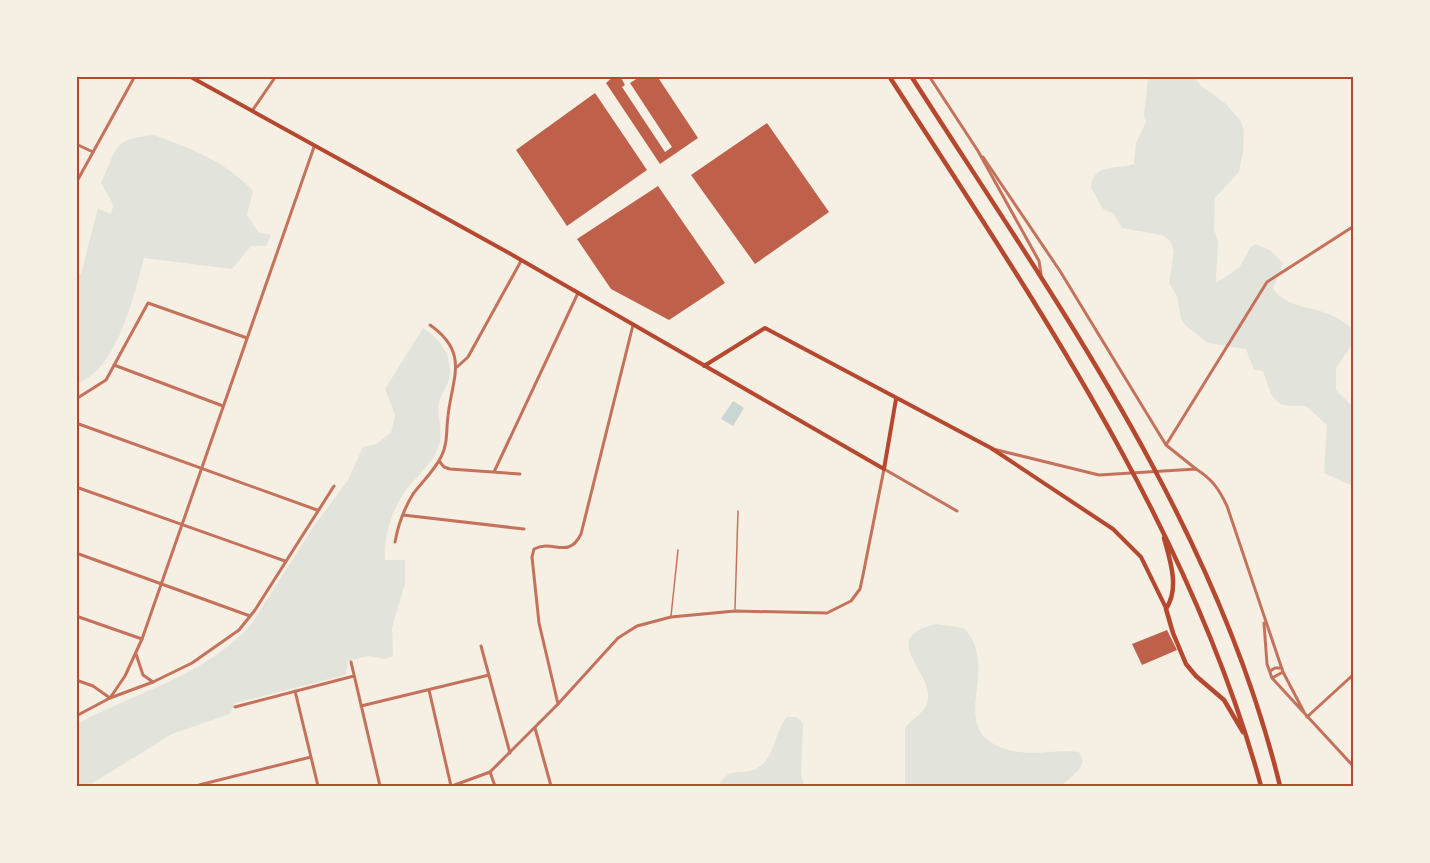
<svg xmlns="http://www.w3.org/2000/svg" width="1430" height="863" viewBox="0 0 1430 863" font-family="Bitter,serif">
	<rect width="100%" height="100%" fill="#f6efe4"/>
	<path fill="#e2e4dc" d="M 1148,77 L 1195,77 L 1200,85 L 1226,104 L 1240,120 L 1244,130 L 1243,152 L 1239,172 L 1215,198 L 1214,230 L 1218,240 L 1216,283 L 1239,268 L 1250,248 L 1255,244 L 1270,250 L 1283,263 L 1273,289 C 1291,314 1326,302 1353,330 L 1353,343 L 1336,368 L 1336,390 L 1353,407 L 1353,486 L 1324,473 L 1327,425 L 1306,406 C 1272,407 1274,402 1263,371 L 1254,370 L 1246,349 L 1208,343 L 1186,326 L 1181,319 L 1177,296 L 1169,283 L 1174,251 L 1170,241 L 1162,235 L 1122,228 L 1114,214 L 1103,209 L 1091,188 C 1092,162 1119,170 1134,164 L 1136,143 L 1146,122 L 1144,116 Z
		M 154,135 C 192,149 225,161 253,191 L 247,215 L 258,232 L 271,235 L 266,246 L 251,246 L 232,269 L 144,258 C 134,296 118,368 77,384 L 77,274 L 81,274 L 98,208 L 110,214 L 114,206 L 101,183 C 118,147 112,139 154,135 Z
		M 423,328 C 441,339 455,359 448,382 C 446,389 440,396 439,403 C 437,417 443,432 439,445 C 433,463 417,476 406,490 C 393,507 383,538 385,560 L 405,560 L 405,583 L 392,628 L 393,656 L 385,659 L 368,656 L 348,661 L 346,674 L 341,676 L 235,703 L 230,714 L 172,734 L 88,786 L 77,786 L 77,724 C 134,693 210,674 252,623 L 314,526 L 348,480 L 363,447 L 376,444 L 391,433 L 395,415 L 385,389 Z
		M 936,624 L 964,628 C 1004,671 939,734 1013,751 C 1035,756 1057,749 1079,752 L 1083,761 L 1079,770 L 1061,786 L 905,786 L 905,728 C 912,718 927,712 928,699 C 932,670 877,638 936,624 Z
		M 787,717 L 797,717 L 803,724 L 801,774 L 804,786 L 718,786 C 731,763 743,778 759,767 C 776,755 774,732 787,717 Z"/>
	<path fill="#c9d6d2" d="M 733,401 L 744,408 L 733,426 L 721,419 Z"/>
	<path fill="#bf614a" d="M 614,76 L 620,76 L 625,85 L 622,87 L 665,152 L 672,147 L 630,83 L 641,76 L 657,76 L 698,138 L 660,164 L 606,83 Z
		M 595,93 L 647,170 L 567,226 L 516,150 Z
		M 767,123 L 829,212 L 755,264 L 691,175 Z
		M 658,186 L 725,283 L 669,320 L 611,289 L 577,239 Z
		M 1167,630 L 1177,650 L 1142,665 L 1132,644 Z"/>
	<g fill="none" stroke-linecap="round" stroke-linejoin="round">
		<path stroke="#c5725c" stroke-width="1.5" d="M 735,609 L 738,511
			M 671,616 L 678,550"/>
		<path stroke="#c5725c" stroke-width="3" d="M 252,111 L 276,76
			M 76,144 L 93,152
			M 983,157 L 1060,271 L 1166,445 L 1196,469
			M 114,365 L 223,406
			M 457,367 L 468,357 L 521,261
			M 76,399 L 106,380 L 148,303 L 247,338
			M 76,423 L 317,510
			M 1166,445 L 1267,282 L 1354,226
			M 439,461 L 444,467 L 450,469 L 520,474
			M 884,469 L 957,511
			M 494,472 L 578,293
			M 76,487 L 285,561
			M 403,515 L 524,529
			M 395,542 C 398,525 404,509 413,494 C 422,482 434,471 441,457 C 448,444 446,431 448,416 C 452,378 470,353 430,325
			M 76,553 L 250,616
			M 76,616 L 142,639
			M 481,646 L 510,753
			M 351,662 L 380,786
			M 76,680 L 93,686 L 110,698 L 153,682 L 192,663 L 239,630 L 255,610 L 334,486
			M 429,690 L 451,786
			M 295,691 L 318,786
			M 558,704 L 539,623 L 532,557 L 534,549 C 554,539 568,560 581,534 L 633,325
			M 361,706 L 489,675
			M 235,707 L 354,676
			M 1307,717 L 1354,674
			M 535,728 L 551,786
			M 490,772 L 495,786
			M 199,785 L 311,757"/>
		<path stroke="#c5725c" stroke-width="3" d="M 929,76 L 978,151 L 1039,261 L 1041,274
			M 76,183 L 135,76
			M 993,449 L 1099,475 L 1196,469 C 1212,479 1219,489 1227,506 L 1283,672 L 1304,712
			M 1264,623 L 1267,664 L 1272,678 L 1354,767
			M 136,654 L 143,675 L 153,682
			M 1270,671 L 1275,668 L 1282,668
			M 1272,678 L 1283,672
			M 76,716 L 110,698 L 125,676 L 142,639 L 314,147
			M 452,786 L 490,772 L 558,704 L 618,638 L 637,626 L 671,617 L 735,611 L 827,613 L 851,601 L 860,589 L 863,575 L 884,469"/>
		<path stroke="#b5482f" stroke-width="4" d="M 189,76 L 509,253 L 884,469 L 896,399
			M 704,366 L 765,328 L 991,448 L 1113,529 L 1141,557 L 1166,608"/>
		<path stroke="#b5482f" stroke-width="4.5" d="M 889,76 C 1034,301 1190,526 1261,786
			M 911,76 C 1055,301 1216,523 1280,786
			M 1164,538 C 1170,560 1180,588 1166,609 L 1173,633 L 1186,664 L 1196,676 L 1224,700 L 1243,732"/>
	</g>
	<rect width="1430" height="863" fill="none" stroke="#f6efe4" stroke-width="156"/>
	<rect x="78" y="78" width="1274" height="707" fill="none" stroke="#b5482f" stroke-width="2"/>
</svg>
